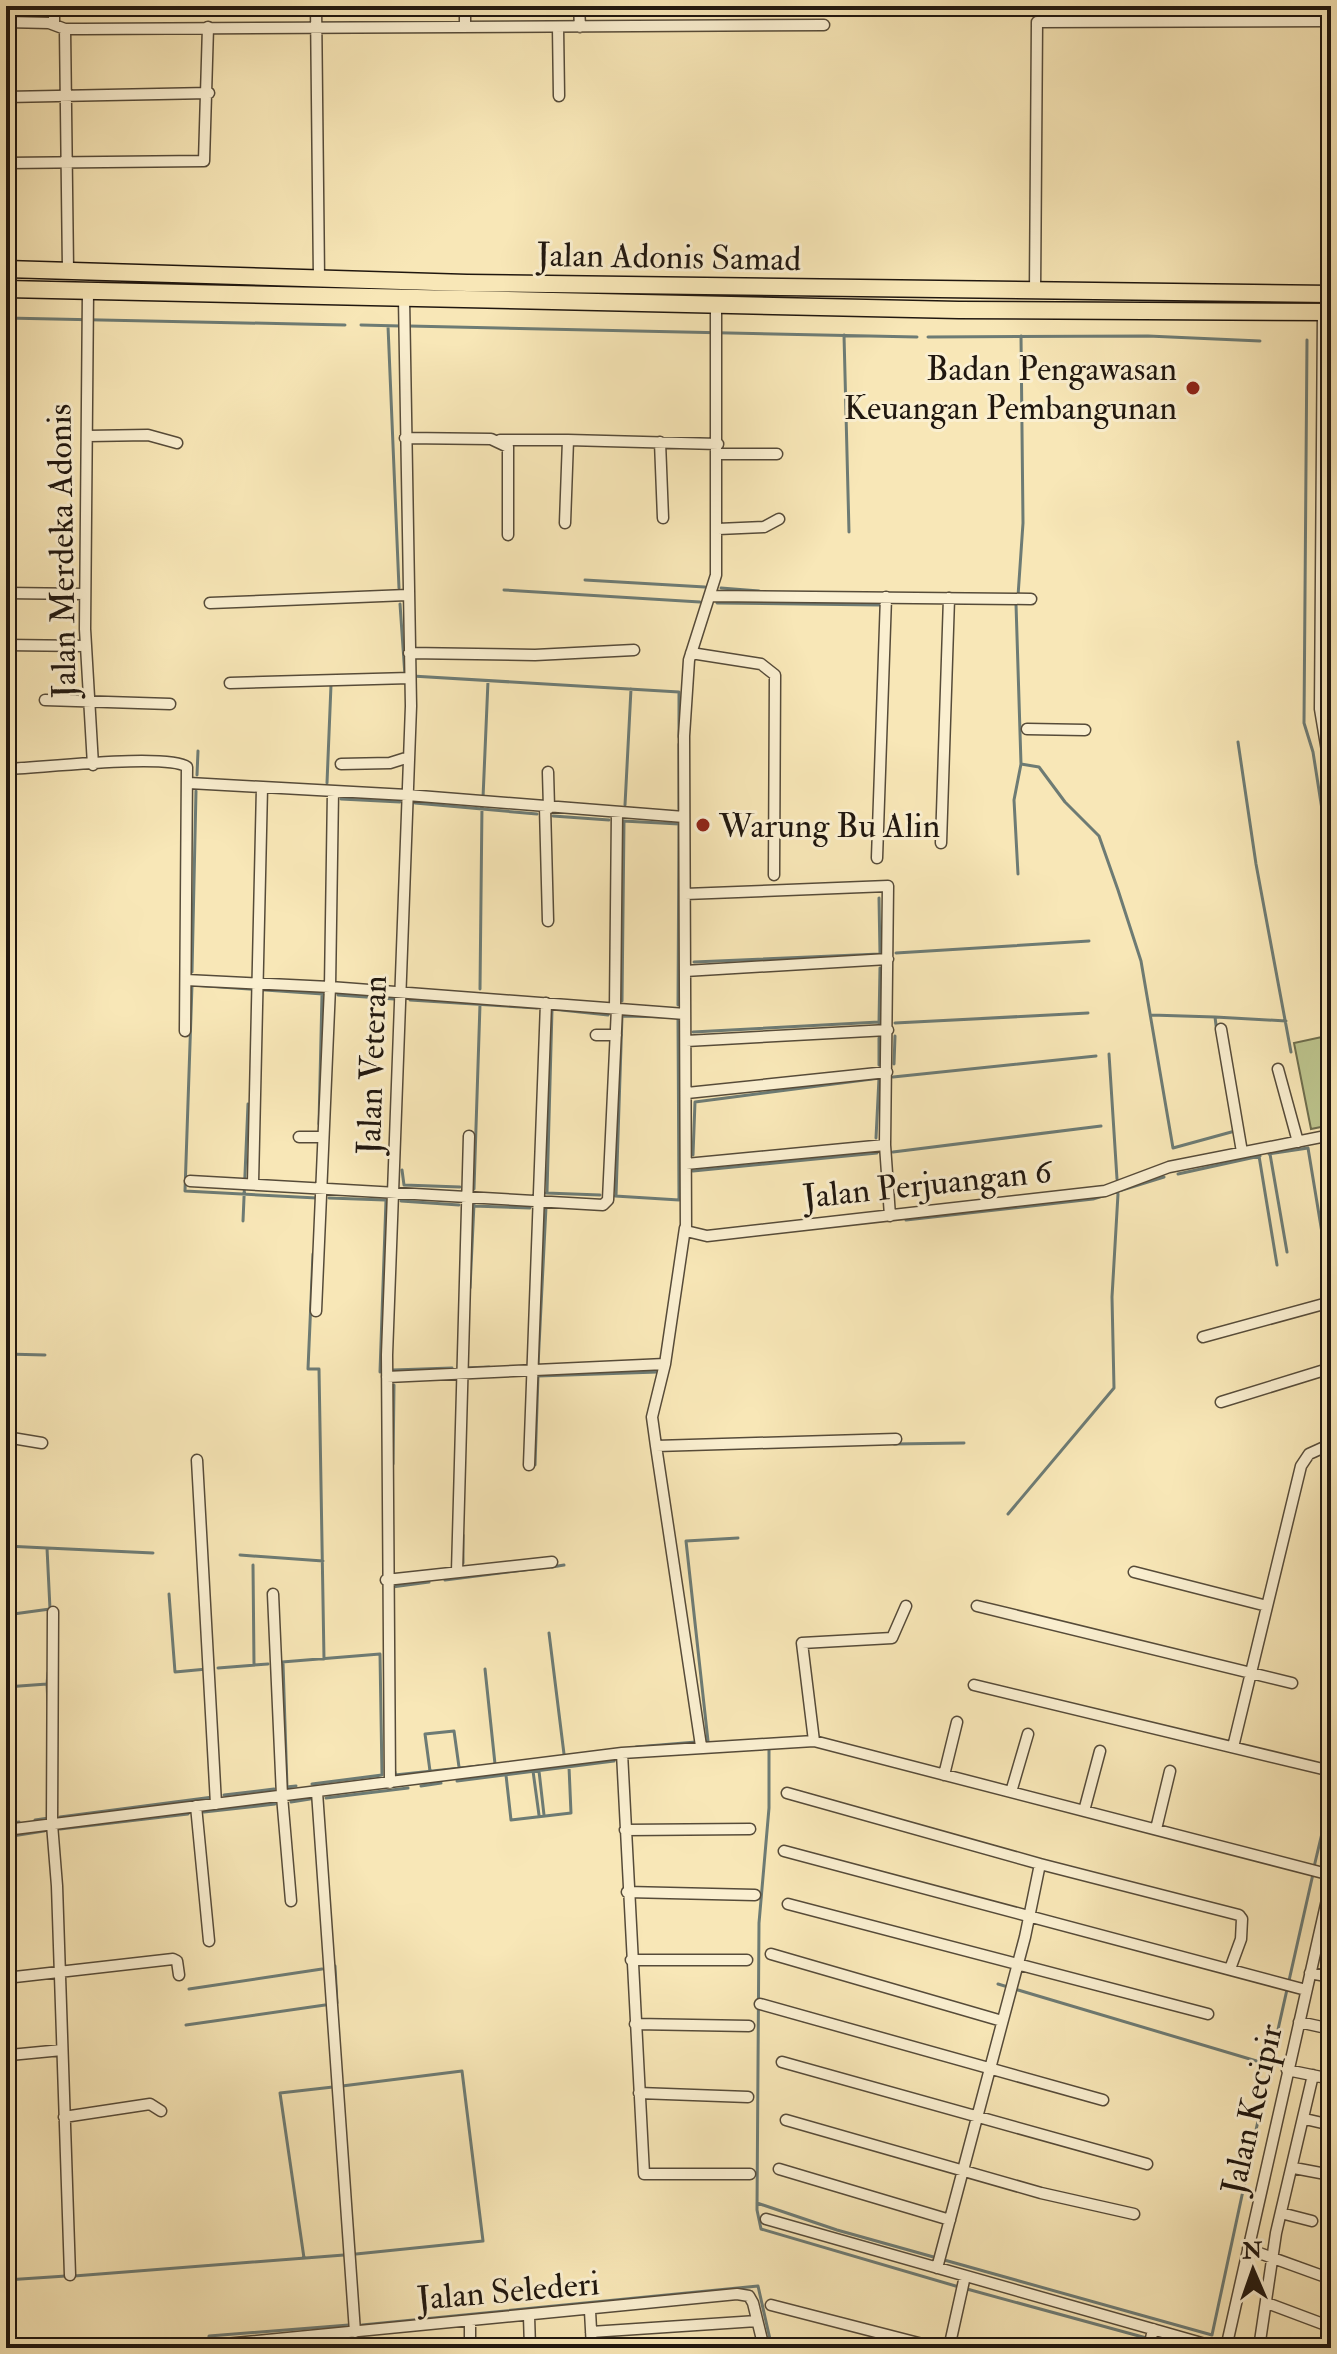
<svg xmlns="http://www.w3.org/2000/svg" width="1337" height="2354" viewBox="0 0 1337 2354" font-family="'IM FELL Double Pica',serif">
	<rect width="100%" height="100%" fill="#f8e7b7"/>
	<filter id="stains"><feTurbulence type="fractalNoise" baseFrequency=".0025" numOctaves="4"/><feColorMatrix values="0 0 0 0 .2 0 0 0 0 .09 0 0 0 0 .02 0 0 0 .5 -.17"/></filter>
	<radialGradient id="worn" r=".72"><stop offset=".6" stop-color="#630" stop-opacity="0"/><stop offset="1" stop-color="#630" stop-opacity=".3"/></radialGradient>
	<path fill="#bdc58e" stroke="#6e6e4e" stroke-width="2" d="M 1331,1035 L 1331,1125 L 1311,1129 L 1294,1043 Z"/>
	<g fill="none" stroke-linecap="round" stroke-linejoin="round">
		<path stroke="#6d7b74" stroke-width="3" d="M 6,318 L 345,325
			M 361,325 L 401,326
			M 388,326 L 399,588
			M 409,326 L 917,337
			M 844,335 L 849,532
			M 928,337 L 1148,336 L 1260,341
			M 1307,340 L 1304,723 L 1313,752 L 1331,867
			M 585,580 L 705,587
			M 721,588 L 759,591
			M 504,590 L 700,602
			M 1018,596 L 1023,523 L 1021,336
			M 717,603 L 879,605
			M 400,604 L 405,676
			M 1016,604 L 1021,764 L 1039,767 L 1065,802 L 1099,836 L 1118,890 L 1141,961 L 1173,1148 L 1235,1131
			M 412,676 L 679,692 L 679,737
			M 1238,742 L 1256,864 L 1291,1052
			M 197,775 L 198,751
			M 327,783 L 331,685
			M 483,798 L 488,681
			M 341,799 L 400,802
			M 415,803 L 537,814
			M 625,805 L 631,689
			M 679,809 L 679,744
			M 553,816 L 609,820
			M 623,821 L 679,824
			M 1018,874 L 1014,800 L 1021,764
			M 879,898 L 880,954
			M 896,953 L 1089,941
			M 694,962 L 880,954
			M 192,972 L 196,791
			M 192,985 L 185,1191 L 317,1198
			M 192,985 L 323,994
			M 480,989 L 482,805
			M 338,995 L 394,999
			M 410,1000 L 537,1008
			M 622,1001 L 624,821
			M 678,1005 L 679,823
			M 552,1009 L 608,1015
			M 1151,1015 L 1215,1017
			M 622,1016 L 667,1017
			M 879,1023 L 880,968
			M 895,1023 L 1088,1013
			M 693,1032 L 879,1022
			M 1217,1033 L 1215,1017 L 1286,1021
			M 1109,1054 L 1117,1179
			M 894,1064 L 895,1036
			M 879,1065 L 879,1038
			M 893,1077 L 1096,1056
			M 319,1124 L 322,994
			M 876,1138 L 879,1078
			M 893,1152 L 1101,1126
			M 1269,1154 L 1308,1148 L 1324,1245
			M 1270,1154 L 1287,1252
			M 693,1155 L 695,1102 L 880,1078
			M 1259,1156 L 1277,1265
			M 402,1170 L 404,1185 L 460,1187
			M 693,1171 L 877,1153
			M 1178,1174 L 1260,1156
			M 474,1189 L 480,1004
			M 547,1192 L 552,1009
			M 546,1193 L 600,1195
			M 615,1196 L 679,1200 L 678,1017
			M 616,1196 L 622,1016
			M 329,1198 L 385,1200
			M 401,1201 L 459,1205
			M 473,1206 L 530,1208
			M 906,1220 L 1093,1199 L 1164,1177
			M 243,1221 L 248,1104
			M 313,1254 L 308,1369 L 319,1369 L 324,1659
			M 1329,1286 L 1331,1300
			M 470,1288 L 474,1204
			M 6,1354 L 45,1355
			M 538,1366 L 546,1207
			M 465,1368 L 489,1367
			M 393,1370 L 452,1368
			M 380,1372 L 386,1200
			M 538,1376 L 658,1372
			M 894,1444 L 964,1443
			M 393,1464 L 394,1385
			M 535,1465 L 538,1376
			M 1008,1514 L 1114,1388 L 1112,1297 L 1118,1194
			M 463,1535 L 463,1563
			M 6,1546 L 47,1548 L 50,1609 L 6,1615
			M 47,1548 L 153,1553
			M 240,1555 L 323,1561
			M 253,1565 L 254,1665
			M 552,1567 L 564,1565
			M 445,1580 L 540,1568
			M 392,1587 L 429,1582
			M 169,1594 L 175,1672 L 207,1669
			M 549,1633 L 564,1754
			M 282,1662 L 380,1654 L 382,1775 L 312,1784
			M 283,1663 L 287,1787
			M 218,1668 L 268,1664
			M 485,1669 L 495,1764
			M 47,1684 L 48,1704
			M 6,1687 L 47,1684 L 48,1673
			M 703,1741 L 708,1741 L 686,1541 L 738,1538
			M 1323,1741 L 1331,1701
			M 636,1747 L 696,1742
			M 769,1748 L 769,1808 L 759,1923 L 757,2210 L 761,2229 L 959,2287
			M 430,1771 L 425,1734 L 454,1731 L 459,1767
			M 533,1771 L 539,1815
			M 539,1771 L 544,1815
			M 395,1772 L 395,1775 L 479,1766
			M 506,1775 L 511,1820 L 571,1813 L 569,1767
			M 457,1781 L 614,1761
			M 421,1786 L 441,1783
			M 286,1787 L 296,1786
			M 224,1795 L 274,1789
			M 326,1798 L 408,1788
			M 291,1802 L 310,1799
			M 204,1812 L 275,1804
			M 60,1817 L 213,1797
			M 35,1820 L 49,1818
			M 6,1824 L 19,1822
			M 60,1829 L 188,1814
			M 6,1837 L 44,1831
			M 1314,1867 L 1331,1795
			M 335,1966 L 337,2003
			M 998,1984 L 1270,2065 L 1313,1874
			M 189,1989 L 322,1969
			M 186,2025 L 325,2005
			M 342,2086 L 462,2071 L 483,2241 L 356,2254
			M 757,2203 L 837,2230 L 1212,2335 L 1270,2065
			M 304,2258 L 280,2093 L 333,2087
			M 74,2276 L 344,2255
			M 6,2280 L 66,2276
			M 967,2289 L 1183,2348
			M 362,2325 L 758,2286 L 772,2348
			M 208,2348 L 209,2336 L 349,2325"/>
		<defs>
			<path id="minor" d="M 316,6 L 319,279
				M 465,6 L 465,27
				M 579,6 L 580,27
				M 6,22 L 49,23 L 65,29 L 82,29 L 824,25
				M 54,24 L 54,6
				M 558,27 L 559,96
				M 65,29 L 68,270
				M 6,97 L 209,93
				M 6,163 L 204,161 L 208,27
				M 88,291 L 85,629 L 93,765
				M 1035,292 L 1037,22 L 1331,21
				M 716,305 L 716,575 L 689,660 L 684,736 L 686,1231 L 707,1236 L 1105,1191 L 1169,1167 L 1331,1135
				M 1323,312 L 1320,709 L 1331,775
				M 88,436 L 148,435 L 177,443
				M 405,438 L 491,439 L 508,447 L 508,535
				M 500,440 L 568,440
				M 660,442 L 663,518
				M 718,454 L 777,454
				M 565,523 L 568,440 L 718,444
				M 718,529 L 764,527 L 779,519
				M 6,593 L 85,594
				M 711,596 L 1031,599
				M 210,603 L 407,595
				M 6,645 L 85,646
				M 409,653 L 535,655 L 634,650
				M 691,653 L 761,664 L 775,675 L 774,875
				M 230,683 L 410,678
				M 45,700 L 170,704
				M 1027,729 L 1085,730
				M 341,764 L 390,763 L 409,757
				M 6,769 C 39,768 168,753 187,767 L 185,1031
				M 548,772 L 549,808
				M 189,783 L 407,795 L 684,817
				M 545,807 L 548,921
				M 941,843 L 949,598
				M 877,858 L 886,597
				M 685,894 L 888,886 L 885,1145 L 890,1216
				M 685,971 L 888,959
				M 186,980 L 330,987 L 685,1014
				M 615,1008 L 617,813
				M 1221,1029 L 1242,1152
				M 596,1035 L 616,1035
				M 686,1041 L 888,1030
				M 1278,1069 L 1298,1142
				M 687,1093 L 887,1072
				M 299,1137 L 323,1137
				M 686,1164 L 885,1145
				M 190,1181 L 603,1205 L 608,1200 L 617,1008
				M 253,1183 L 262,787
				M 685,1228 L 665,1364 L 652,1417 L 656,1446 L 896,1439
				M 316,1311 L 330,987 L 333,791
				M 1203,1337 L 1331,1302
				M 387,1377 L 665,1364
				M 1221,1402 L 1331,1368
				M 6,1437 L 42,1443
				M 656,1446 L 701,1746
				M 197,1460 L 216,1804
				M 529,1465 L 546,1003
				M 457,1572 L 469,1136
				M 1134,1572 L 1267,1606
				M 386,1580 L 552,1562
				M 273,1594 L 282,1796 L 291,1901
				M 977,1606 L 1292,1683
				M 53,1612 L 52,1824 L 57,1886 L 70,2275
				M 974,1685 L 1331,1771
				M 814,1741 L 802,1643 L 892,1638 L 906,1606
				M 1233,1747 L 1301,1466 L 1309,1454 L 1331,1444
				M 944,1775 L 957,1722
				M 390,1783 L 387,1355 L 411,706 L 404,298
				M 317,1792 L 355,2332
				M 1011,1792 L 1028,1734
				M 787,1793 L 1040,1864 L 1025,1937 L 937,2268
				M 196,1806 L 209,1941
				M 1084,1811 L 1100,1751
				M 1156,1829 L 1170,1771
				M 6,1830 L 622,1753
				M 625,1830 L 750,1829
				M 784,1851 L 1306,1990
				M 1040,1864 L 1239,1915 L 1242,1919 L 1241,1939 L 1230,1969
				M 627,1892 L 755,1895
				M 788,1904 L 1208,2014
				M 771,1954 L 1002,2021
				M 631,1960 L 747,1960
				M 1310,1973 L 1331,1977
				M 6,1978 L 173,1959 L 177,1961 L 179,1975
				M 760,2004 L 1103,2100
				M 1299,2022 L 1331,2029
				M 635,2024 L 749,2026
				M 782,2062 L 1147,2164
				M 1287,2070 L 1331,2079
				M 10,2090 L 7,2058 L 10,2055 L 62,2050
				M 639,2093 L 748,2097
				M 64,2117 L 150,2104 L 161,2111
				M 1305,2119 L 1331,2125
				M 786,2120 L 1041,2193 L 1134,2214
				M 1294,2168 L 1331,2175
				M 779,2169 L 950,2220
				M 750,2174 L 644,2174 L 622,1753 L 814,1741 L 1331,1875
				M 1281,2213 L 1312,2221
				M 766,2219 L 1219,2348
				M 1248,2249 L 1331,2279
				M 1267,2303 L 1331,2327
				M 771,2305 L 938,2348
				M 590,2311 L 592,2348
				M 529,2316 L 530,2348
				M 470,2321 L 470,2348
				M 591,2332 L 757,2321
				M 219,2348 L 225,2344 L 737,2294 L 749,2296 L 753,2303 L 764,2348
				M 949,2348 L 965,2276
				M 1149,2348 L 1153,2329
				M 1226,2348 L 1331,1882
				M 1259,2348 L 1276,2233 L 1313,2075"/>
			<path id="highway" d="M 6,269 L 467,283 L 1331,294
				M 6,289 L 959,310 L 1331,312"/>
		</defs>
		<use href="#minor" stroke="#564b39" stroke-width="13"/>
		<use href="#highway" stroke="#20170f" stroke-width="19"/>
		<use href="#minor" stroke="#faefd0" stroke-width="10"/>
		<use href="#highway" stroke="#f8e7b7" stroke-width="16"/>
	</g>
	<g fill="#8f2418" stroke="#faefd0" stroke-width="3">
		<circle cx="1193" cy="388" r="8"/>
		<circle cx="703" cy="825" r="8"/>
	</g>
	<g text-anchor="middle" stroke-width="6" stroke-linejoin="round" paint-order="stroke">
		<g font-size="34" fill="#20170f" stroke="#faefd0">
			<text transform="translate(669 256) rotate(1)" y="12">Jalan Adonis Samad</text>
			<text transform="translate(61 551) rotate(-91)" y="12">Jalan Merdeka Adonis</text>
			<text transform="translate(371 1065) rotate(-88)" y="12">Jalan Veteran</text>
			<text transform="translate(927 1183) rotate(-6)" y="12">Jalan Perjuangan 6</text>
			<text transform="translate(1251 2109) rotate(-77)" y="12">Jalan Kecipir</text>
			<text transform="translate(508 2290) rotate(-5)" y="12">Jalan Selederi</text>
		</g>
		<g font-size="34" fill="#20170f" stroke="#faefd0" text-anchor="end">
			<text x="1177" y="380">Badan Pengawasan<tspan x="1177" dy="39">Keuangan Pembangunan</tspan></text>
			<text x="719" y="837" text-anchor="start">Warung Bu Alin</text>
		</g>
	</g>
	<rect width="1337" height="2354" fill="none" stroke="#f8e7b7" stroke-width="32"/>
	<rect x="8" y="8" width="1321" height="2338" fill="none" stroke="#20170f" stroke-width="4"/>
	<rect x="16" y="16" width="1305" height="2322" fill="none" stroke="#20170f" stroke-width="2"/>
	<g transform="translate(1253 2270) rotate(358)" stroke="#faefd0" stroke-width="6" paint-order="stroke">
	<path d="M0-6L14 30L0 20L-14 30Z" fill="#20170f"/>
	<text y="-12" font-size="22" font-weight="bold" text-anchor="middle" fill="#20170f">N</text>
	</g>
	<rect width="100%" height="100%" filter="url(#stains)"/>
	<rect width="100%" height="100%" fill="url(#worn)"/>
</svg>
